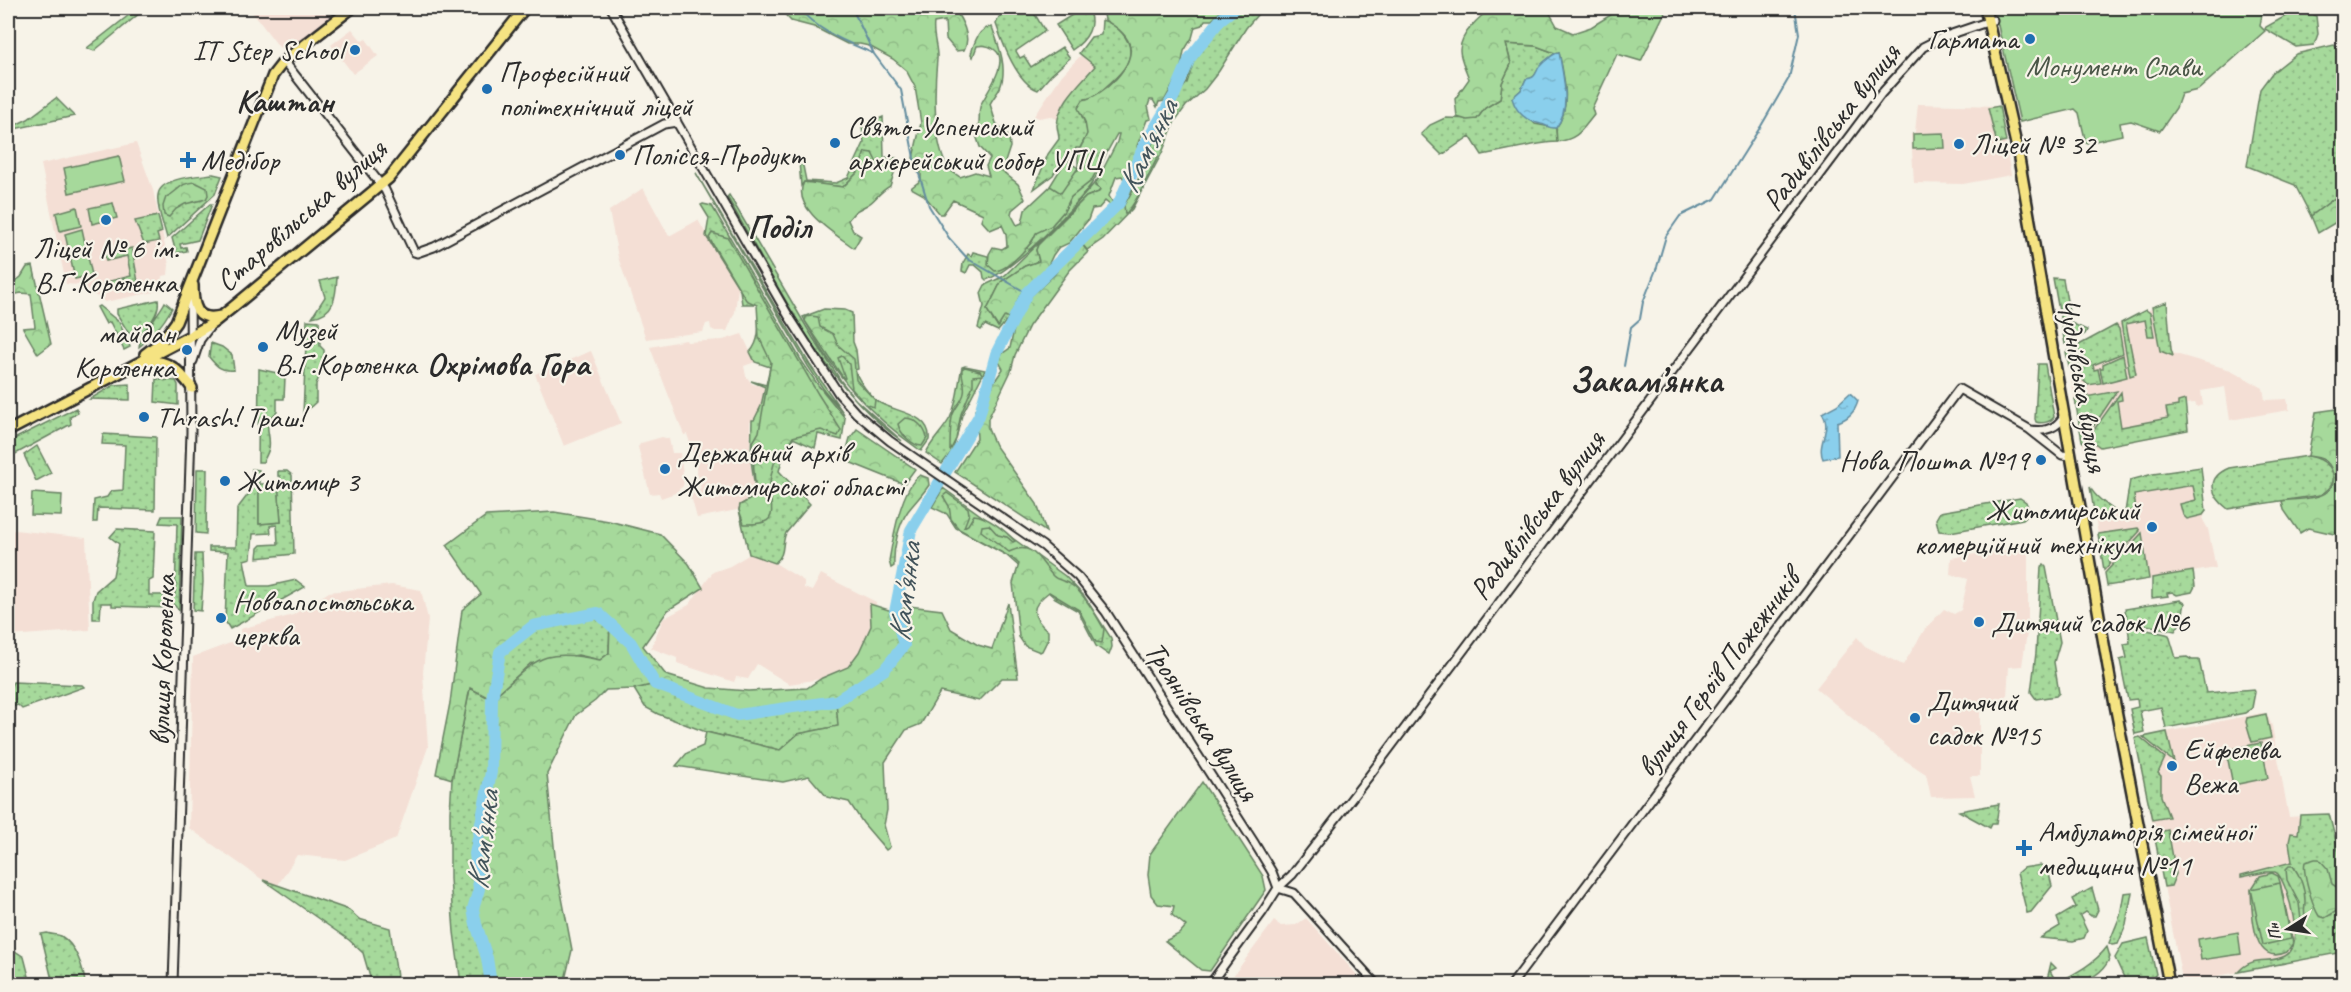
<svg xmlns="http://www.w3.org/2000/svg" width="2351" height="992" viewBox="0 0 2351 992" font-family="Caveat,sans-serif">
	<defs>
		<pattern id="grass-dots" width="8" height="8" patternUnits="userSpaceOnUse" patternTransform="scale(1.5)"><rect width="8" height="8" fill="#a6d99b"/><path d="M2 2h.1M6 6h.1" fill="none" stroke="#8fba86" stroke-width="1.8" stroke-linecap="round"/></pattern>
		<pattern id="forest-crowns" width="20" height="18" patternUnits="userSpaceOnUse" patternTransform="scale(1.5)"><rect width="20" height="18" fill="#a6d99b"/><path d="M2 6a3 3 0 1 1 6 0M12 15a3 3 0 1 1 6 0" fill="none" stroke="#8fba86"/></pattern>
		<pattern id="water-ripples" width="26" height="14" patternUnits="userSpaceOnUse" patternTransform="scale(1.5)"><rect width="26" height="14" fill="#8acfec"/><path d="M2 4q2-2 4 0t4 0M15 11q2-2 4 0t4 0" fill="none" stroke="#77b2cb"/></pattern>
	</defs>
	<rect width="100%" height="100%" fill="#f7f3e8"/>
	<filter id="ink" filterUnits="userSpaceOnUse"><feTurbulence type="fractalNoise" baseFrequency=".0167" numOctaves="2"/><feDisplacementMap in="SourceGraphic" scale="12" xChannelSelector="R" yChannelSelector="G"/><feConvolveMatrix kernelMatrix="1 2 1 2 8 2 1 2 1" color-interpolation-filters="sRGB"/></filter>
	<g filter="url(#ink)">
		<path fill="#f4dfd5" d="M 249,8 L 343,8 L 290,49 L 286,50 L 279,47 Z
			M 352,29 L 362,41 L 366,39 L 378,56 L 353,74 L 331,45 Z
			M 1082,54 L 1095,65 L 1064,107 L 1059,120 L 1050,116 L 1039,118 L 1034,116 L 1062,75 Z
			M 1918,104 L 1999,106 L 2011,175 L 1963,184 L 1914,183 L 1911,134 L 1915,132 Z
			M 136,143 L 153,190 L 169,265 L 168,275 L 162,276 L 161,284 L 154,292 L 105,302 L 79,285 L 66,284 L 41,164 Z
			M 643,188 L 669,236 L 698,220 L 738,288 L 735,312 L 727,331 L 715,331 L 711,329 L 710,323 L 706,324 L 703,332 L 646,339 L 618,257 L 609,211 Z
			M 2167,302 L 2172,353 L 2231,370 L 2263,388 L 2265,400 L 2287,399 L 2289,410 L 2230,420 L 2225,387 L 2201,391 L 2203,405 L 2197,407 L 2195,403 L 2185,404 L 2188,430 L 2084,451 L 2066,352 L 2122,322 Z
			M 742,334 L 755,362 L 744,366 L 746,376 L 752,384 L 764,387 L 761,407 L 754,421 L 750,422 L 750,461 L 757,506 L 697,518 L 692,500 L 689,499 L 689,492 L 701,489 L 689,440 L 687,434 L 684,435 L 650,347 L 686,340 L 687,342 L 723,340 Z
			M 591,351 L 621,423 L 564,446 L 535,374 Z
			M 662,437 L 669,439 L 672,453 L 680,453 L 684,481 L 683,486 L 675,493 L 661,498 L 659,493 L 650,494 L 638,447 L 641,443 Z
			M 2200,468 L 2205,512 L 2203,520 L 2208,529 L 2216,568 L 2107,586 L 2095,517 L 2125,511 L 2130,480 L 2153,474 Z
			M 15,530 L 86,538 L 90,630 L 10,636 L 8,623 L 8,532 Z
			M 2028,550 L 2028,626 L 2022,666 L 2009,667 L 2007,696 L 1980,702 L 1980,776 L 1970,776 L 1975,796 L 1931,797 L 1926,774 L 1891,751 L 1816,688 L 1857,637 L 1865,646 L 1903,665 L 1925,629 L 1944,609 L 1954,614 L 1961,610 L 1968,579 L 1950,574 L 1951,558 L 1994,551 Z
			M 750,554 L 775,563 L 804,581 L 804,588 L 812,591 L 821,574 L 876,602 L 878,634 L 859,664 L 820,679 L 789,684 L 757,664 L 748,679 L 736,677 L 734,682 L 677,663 L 677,658 L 651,648 L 663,619 L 689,605 L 713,572 L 730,566 Z
			M 392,585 L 421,590 L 428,619 L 423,673 L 428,747 L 396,839 L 345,860 L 297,855 L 278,885 L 263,880 L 189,828 L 193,657 L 241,639 L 240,629 L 293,615 L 329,592 Z
			M 2262,713 L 2267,714 L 2272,726 L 2289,817 L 2329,814 L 2343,868 L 2343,952 L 2186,982 L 2182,979 L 2135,738 Z
			M 1306,918 L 1365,984 L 1227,984 L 1274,921 L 1281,926 L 1296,925 Z"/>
		<path fill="url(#grass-dots)" stroke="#688263" stroke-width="1.5" d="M 138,8 L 146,8 L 94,51 L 87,48 Z
			M 1014,8 L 1042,8 L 1034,13 L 1045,31 L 1016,51 L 1020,58 L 1024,56 L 1031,67 L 1062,47 L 1070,58 L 1051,75 L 1038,90 C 1017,83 1003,44 996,24 L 999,17 Z
			M 1083,8 L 1087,8 C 1097,25 1087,40 1072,50 L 1056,25 Z
			M 1251,8 L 1263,8 L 1246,28 L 1219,71 L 1205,89 L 1186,106 L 1175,121 L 1162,153 L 1132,209 L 1103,239 L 1087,250 L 1082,244 L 1083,238 C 1094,232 1115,211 1118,198 L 1123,199 L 1135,186 L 1140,175 L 1166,109 L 1187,83 L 1202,36 L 1228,16 Z
			M 2300,8 L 2312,8 L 2314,15 L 2316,16 L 2318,34 L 2314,45 L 2296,47 L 2265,29 L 2266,27 Z
			M 1102,20 C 1109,22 1117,27 1122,33 C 1143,57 1119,76 1101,91 C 1095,96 1093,99 1085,99 C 1072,111 1088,119 1087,134 C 1086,139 1082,143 1080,148 L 1076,148 L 1073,157 L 1057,168 L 1053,175 L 1034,189 L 1048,154 L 1059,139 C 1059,135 1057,129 1057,125 C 1059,101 1081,83 1095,66 L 1079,53 L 1091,37 L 1101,35 Z
			M 1506,44 L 1536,46 L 1555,53 C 1551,57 1543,62 1540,67 C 1534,74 1537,78 1526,79 L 1521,90 L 1512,98 L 1535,124 L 1556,128 L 1557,142 C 1532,143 1507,151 1482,155 L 1470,136 L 1442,155 L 1421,134 L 1430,125 L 1445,118 L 1477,119 L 1485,108 L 1500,99 L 1502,83 L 1511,64 Z
			M 2334,45 L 2343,53 L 2343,195 L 2335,198 L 2311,216 L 2295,185 L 2247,166 L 2260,89 L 2272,73 L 2296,54 Z
			M 56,98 L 74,116 L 10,130 L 9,128 L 28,119 Z
			M 1999,106 L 2006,142 L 1997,144 L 1988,108 Z
			M 883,117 L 884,157 L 896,158 L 895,170 L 891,160 L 877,163 L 865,152 L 858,172 L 843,187 L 804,182 L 801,186 L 799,161 L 802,161 L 806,181 L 836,183 L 848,178 L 864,143 L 862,127 Z
			M 1107,151 C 1103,160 1100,171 1094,180 C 1078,205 1013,271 986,280 L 984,278 L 983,272 L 975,265 L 970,265 L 966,273 L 962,271 L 963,263 L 968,254 L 971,256 L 973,252 L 988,256 L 989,265 L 1007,267 L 1032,242 L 1036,233 L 1040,229 L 1051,226 L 1064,211 L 1071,197 L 1091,181 Z
			M 696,173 L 810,365 L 844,414 L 824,390 L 808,366 Z
			M 213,174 L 222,176 L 215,194 L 167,238 C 164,225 156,208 158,195 C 160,177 199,176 213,174 Z
			M 1099,178 L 1095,186 L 1100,189 L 1099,192 L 1086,197 L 1038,245 L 1036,250 L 1039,261 L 1025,266 L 1001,282 L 987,310 L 996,325 L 999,326 L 1003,317 L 1007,316 L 1008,319 L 998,331 L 985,325 L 981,330 L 978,328 L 984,306 L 981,293 L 985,285 L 1004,276 L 1027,254 L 1063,219 Z
			M 729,195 L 813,338 L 841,381 L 855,399 L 902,441 C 823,386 775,279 727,197 Z
			M 210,204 L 212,204 L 198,240 L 180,244 L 181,248 L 186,247 L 187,251 L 176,253 L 172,238 Z
			M 703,204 L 712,206 L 801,360 L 818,385 L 845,418 L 842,440 L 818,434 L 815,448 L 793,438 L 790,453 L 784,453 L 779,471 L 810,504 L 786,533 C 781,544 786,554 775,563 L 749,554 L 739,510 L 740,505 L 756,496 L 751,460 L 752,420 L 754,420 L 761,406 L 765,387 L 751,381 L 766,385 L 770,367 L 755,362 L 750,352 C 762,339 758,320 758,304 L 742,304 L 740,290 L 706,236 L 709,218 L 701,205 Z
			M 158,216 L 162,232 L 157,234 L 159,241 L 144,244 L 135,221 Z
			M 126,246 L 127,249 L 132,248 L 138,282 L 112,287 L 110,281 L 131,276 L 127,256 L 106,261 L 104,251 Z
			M 337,277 C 336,296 335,314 312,317 L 325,297 L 320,281 Z
			M 2053,278 L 2063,279 L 2071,323 L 2087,330 L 2085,334 L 2065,344 Z
			M 158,300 C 161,315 143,331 134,342 L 117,314 L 117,309 Z
			M 165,302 L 172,308 C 163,324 154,336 139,347 C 139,336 159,314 165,302 Z
			M 2167,302 L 2171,349 L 2173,356 L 2160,351 L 2152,307 Z
			M 99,306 L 119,322 L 130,347 L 124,350 L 110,322 L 106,324 L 97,307 Z
			M 824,309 L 845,310 L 852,313 L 853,342 L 856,350 L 858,369 L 855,370 C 858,380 871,398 880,403 C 896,412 932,414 929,440 L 921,451 C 866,412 835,376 803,317 Z
			M 2146,310 L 2150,313 L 2154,336 L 2148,336 L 2145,320 L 2126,324 L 2136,374 L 2130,376 L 2121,323 Z
			M 307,320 L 319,321 L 320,346 L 324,350 L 324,367 L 316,384 L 316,402 L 303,414 Z
			M 2116,325 L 2119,329 L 2123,353 L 2093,365 L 2094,370 L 2098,369 L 2101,383 L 2088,385 L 2069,367 L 2066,352 Z
			M 211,343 L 222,347 L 232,355 L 234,370 C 222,372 216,366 209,357 Z
			M 2123,355 L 2127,377 L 2103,383 L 2100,368 L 2103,368 L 2103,364 Z
			M 2038,364 L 2045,364 L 2054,417 C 2051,422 2042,424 2036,422 L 2035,419 Z
			M 965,366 L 985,370 L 962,415 L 953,450 L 942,464 L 926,453 C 932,440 943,431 950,418 C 958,402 958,384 962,367 Z
			M 259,369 L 277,373 L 285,378 L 284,399 L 277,399 L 277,412 C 260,425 272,432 269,448 C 268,453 265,458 263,462 L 258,462 Z
			M 156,379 L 176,381 L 178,385 L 178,405 L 155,402 Z
			M 130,384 L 130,400 L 90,399 L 114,385 Z
			M 2117,391 L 2083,442 L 2082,441 L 2075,399 Z
			M 2121,392 L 2122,400 L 2117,401 L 2121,427 L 2168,418 L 2166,408 L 2178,406 L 2178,402 L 2185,400 L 2188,430 L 2100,447 L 2088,438 Z
			M 76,408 L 78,413 L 70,417 L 71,424 L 8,458 L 8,442 Z
			M 103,434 L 156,437 L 155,510 L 98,508 L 97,522 L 93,522 L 94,500 L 107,497 L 111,491 L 123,490 L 125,445 L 102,444 Z
			M 37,446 L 51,473 L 36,481 L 24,455 Z
			M 2308,456 C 2332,459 2345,482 2320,495 L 2228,509 C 2211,496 2205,478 2229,468 Z
			M 2201,467 L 2206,511 L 2203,515 L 2187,519 L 2183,515 L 2180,504 L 2196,500 L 2193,486 L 2188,486 L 2134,495 L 2136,510 L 2095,517 L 2090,487 C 2095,497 2107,505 2118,513 L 2125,512 L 2130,480 L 2153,474 Z
			M 197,469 L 207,469 L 206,534 L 196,533 Z
			M 252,469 L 259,470 L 259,524 L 281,522 L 278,484 L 281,483 L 280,476 L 278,476 L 278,471 L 287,471 L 292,475 L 294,554 L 257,558 L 258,548 L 261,545 L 278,544 L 277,525 L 270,526 L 271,533 L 253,534 L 251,558 L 244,560 L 249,586 L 269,586 L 296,580 L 305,587 L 230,629 L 225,621 L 228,552 L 209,551 L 209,547 L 236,547 L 237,509 L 250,492 Z
			M 943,488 L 1065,576 L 1084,596 L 1111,638 L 1112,647 L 1109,655 L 1096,646 L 1078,611 L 1055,598 L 1006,555 L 956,528 L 947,514 L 932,507 Z
			M 2020,498 L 2026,502 C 2029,508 2029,515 2023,519 L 1950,532 L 1939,531 L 1936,519 L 1940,512 Z
			M 162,516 L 182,516 L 179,610 L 164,595 L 175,594 L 177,524 L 159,523 Z
			M 2138,528 L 2140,531 L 2104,570 L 2098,534 Z
			M 117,529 L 155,531 L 153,579 L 149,581 L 149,595 L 163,595 L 171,608 L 112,606 L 112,603 L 101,603 L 100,619 L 93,619 L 93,600 L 96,591 L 113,576 L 119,544 L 110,537 Z
			M 2142,533 L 2149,579 L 2107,586 L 2105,573 Z
			M 195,554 L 202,554 L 203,582 L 201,611 L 193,610 Z
			M 2044,565 L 2046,567 L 2060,642 L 2054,662 L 2059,693 L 2056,696 L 2036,699 L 2031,692 L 2036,653 L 2041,567 Z
			M 2193,571 L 2195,586 L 2192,592 L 2177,595 L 2172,592 L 2167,593 L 2168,596 L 2152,598 L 2152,578 Z
			M 2180,600 L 2185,603 L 2181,622 L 2175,631 L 2127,621 L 2125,609 Z
			M 598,613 L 610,624 L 609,653 L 600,660 L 578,655 L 530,664 L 492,699 L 491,772 L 475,854 L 479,889 L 473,909 L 476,924 L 487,958 L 491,984 L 461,984 L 454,932 L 450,879 L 450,812 L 452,779 L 470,688 L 492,699 L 500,652 L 533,626 Z
			M 2128,626 L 2166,634 L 2169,635 L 2176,658 L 2187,657 L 2192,660 L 2199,660 L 2206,693 L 2254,689 L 2255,692 L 2252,708 L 2245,713 L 2166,728 L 2161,707 L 2140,711 L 2144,732 L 2135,734 L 2130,709 L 2138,707 L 2137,699 L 2128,700 L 2120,660 L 2127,658 L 2124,644 L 2130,643 Z
			M 13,682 L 82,685 L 84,687 L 22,709 L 18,705 L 8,708 L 8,692 Z
			M 655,684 L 737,715 L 836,701 L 839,726 L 798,734 L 780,750 L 706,732 L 658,714 L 645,707 L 634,689 Z
			M 2167,732 L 2174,762 L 2143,737 Z
			M 2140,737 L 2165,758 L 2158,773 L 2161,776 L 2161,796 L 2169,817 L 2152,820 L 2135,738 Z
			M 1999,804 L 1996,824 L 1992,824 L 1990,828 L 1959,811 Z
			M 2329,814 L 2343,868 L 2343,952 L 2238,972 C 2254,954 2268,965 2285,956 C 2305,947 2289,888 2278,874 L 2275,872 L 2266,872 L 2241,877 L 2241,875 L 2292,862 L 2289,842 L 2291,833 L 2298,834 L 2300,815 Z
			M 2168,830 L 2176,874 L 2171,886 L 2164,887 L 2154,833 Z
			M 2041,865 L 2048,870 L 2052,886 L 2031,912 L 2027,913 L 2017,873 L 2023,868 Z
			M 2272,873 L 2278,876 L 2280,882 L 2293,943 L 2287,952 C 2252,968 2252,913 2251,890 L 2260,876 Z
			M 263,880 L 349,910 L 359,919 L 390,928 L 398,984 L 372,984 L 363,953 L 349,940 Z
			M 2092,888 L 2098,910 L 2095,916 L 2091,916 L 2086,912 L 2080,916 L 2087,931 L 2084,938 L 2073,941 L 2040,938 L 2060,926 L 2057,918 L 2076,907 L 2072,899 Z
			M 2132,892 L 2126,925 L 2118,944 L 2112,945 L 2109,943 L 2120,916 L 2124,893 Z
			M 8,929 L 9,947 L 24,957 L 31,984 L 8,984 Z
			M 47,933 C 52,935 57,934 61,936 C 76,945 84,969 85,984 L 53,984 L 41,934 Z
			M 2148,938 L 2156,974 L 2148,984 L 2127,984 L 2115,958 L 2123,944 Z
			M 2107,947 L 2110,957 C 2100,983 2070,985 2046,984 L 2051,963 L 2056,968 L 2050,971 L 2057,983 C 2076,973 2094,964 2107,947 Z"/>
		<path fill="url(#forest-crowns)" stroke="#688263" stroke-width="1.5" fill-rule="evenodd" d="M 779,8 L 954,8 C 961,19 972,37 964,50 L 956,51 L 946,39 L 945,21 L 934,23 C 932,35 938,48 937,59 C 934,90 933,138 946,165 C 948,170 956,174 960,177 L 975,172 L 989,176 L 986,166 L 990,158 L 980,147 L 976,135 C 982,123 977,113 981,104 C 987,92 1010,61 995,50 C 990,46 983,45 977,46 L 973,57 L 971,54 C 974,43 979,27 992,27 C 999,46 1008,68 1000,88 C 997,94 992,99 990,104 L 996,123 L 1009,137 L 1010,147 L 1002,171 L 1018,184 L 1025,199 L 1012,210 L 1011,214 L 1017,225 L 1022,223 L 1025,210 L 1057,180 L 1078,170 L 1078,153 L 1087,134 L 1085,122 L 1078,108 L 1083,100 C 1101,97 1138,65 1129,43 C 1125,32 1114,26 1105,20 L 1103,8 L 1224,8 L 1212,20 L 1205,20 L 1202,25 L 1195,27 L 1192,38 L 1184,51 L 1180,72 L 1164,101 L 1159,102 L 1157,107 L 1153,100 L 1150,100 L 1148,106 L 1151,119 L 1147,120 L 1137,146 L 1140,158 C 1131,163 1127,171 1125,181 L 1122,176 L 1116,177 L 1109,196 L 1113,203 L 1110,205 L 1105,201 L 1099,208 L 1092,209 L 1088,220 L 1069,243 L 1058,248 L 1053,255 L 1044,274 L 1021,293 L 1009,318 L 1005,316 L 998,327 L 987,310 L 1001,282 L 1025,266 L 1039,261 L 1036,250 L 1038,245 L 1086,197 L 1099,192 L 1100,189 L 1095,185 L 1117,142 L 1119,134 L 1117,134 L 1091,181 L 1071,197 L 1064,211 L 1051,226 L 1036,233 C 1032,245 1008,270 995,271 L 988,265 L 989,254 L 993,247 L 1002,249 L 1007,246 L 1006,234 L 1002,225 L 990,230 L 981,220 L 983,214 L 953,200 L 943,214 L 940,214 L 924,195 L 911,188 L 921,180 L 921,173 L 913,158 L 921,123 L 915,87 L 906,70 L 893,59 L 869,46 L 860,44 L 847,44 L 814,27 L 791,21 Z
			M 1492,8 L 1547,8 L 1557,26 L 1573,33 L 1591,27 L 1622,8 L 1667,8 L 1641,61 L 1617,54 L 1592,108 L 1594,115 C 1581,131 1578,139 1557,142 L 1556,128 C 1572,108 1564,76 1559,52 L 1555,53 L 1536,46 L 1506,44 L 1511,64 L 1502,83 L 1500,99 L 1485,108 L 1477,119 L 1467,120 L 1457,117 L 1455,99 L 1469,79 C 1466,70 1460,59 1460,50 C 1460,34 1480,16 1492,8 Z
			M 865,152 L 872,153 L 877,163 L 891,160 L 895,170 L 890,186 C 879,192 874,202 867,205 C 855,212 858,208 848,220 L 853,231 L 861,236 L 854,248 C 837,235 790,208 804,182 L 843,187 L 858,172 Z
			M 1156,154 L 1158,157 C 1150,170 1135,208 1125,214 L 1124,205 L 1150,161 Z
			M 195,182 L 207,188 L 208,195 L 206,199 L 185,204 L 176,209 L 169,217 L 164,215 L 163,206 L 166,197 C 179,192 178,183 195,182 Z
			M 2343,195 L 2343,218 L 2318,233 L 2311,216 L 2335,198 Z
			M 712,233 L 728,238 L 818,394 L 841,430 L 838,436 L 821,430 L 793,437 L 787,448 L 777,454 C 774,463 771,474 770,483 C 769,511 783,525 744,524 L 739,510 L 740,505 L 756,496 L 752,444 L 759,432 L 771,362 L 759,337 L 757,305 L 746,300 L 709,238 Z
			M 1080,242 L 1088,252 L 1069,271 L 1029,326 L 1015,355 L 1011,371 L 988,419 L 988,429 L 995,445 L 1037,504 L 1046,532 L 955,472 L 977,438 L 975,410 L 1003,369 L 998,360 L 999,356 L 1010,348 L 1014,329 L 1025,305 L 1031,296 L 1055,274 L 1076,244 Z
			M 33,266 L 51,344 L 38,354 L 23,328 L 35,327 L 31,294 L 21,293 L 8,296 L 8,287 L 21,277 L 27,267 Z
			M 811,316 L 818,317 L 820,327 L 833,334 L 838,345 L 854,359 L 856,380 L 875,400 L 874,407 L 865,404 L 852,389 L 849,364 L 842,356 L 838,358 L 845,378 L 844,379 L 805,321 L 806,317 Z
			M 965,367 L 980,371 L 983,375 L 973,376 L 973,385 L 961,414 L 956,439 L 950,451 C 950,443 950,422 953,414 C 956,406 963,400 964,393 C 966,384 961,377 962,369 Z
			M 2343,408 L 2343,536 L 2308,528 L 2300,533 L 2284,510 L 2282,501 C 2295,499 2318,500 2328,491 C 2338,482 2333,464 2322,459 C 2318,457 2313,457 2308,456 L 2316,412 Z
			M 905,418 C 916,418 925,428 927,438 L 922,446 C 913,446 900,434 898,424 Z
			M 857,429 L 915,469 L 904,484 L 844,460 L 850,438 Z
			M 920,475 L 928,478 L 929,485 C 923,494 915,502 908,511 C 898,525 893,549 894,566 L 891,568 L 889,561 C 893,538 901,488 920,475 Z
			M 947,493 L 968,508 L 969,514 L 964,527 L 968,525 L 974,515 C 987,516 1006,531 1015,541 L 1013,542 L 1007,537 L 998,535 L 989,525 L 982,526 L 981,531 L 1009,552 C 1034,540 1039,561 1053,576 C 1058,581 1064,580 1070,584 C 1084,593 1096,615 1104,629 L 1102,643 L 1096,642 L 1079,610 L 1049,592 C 1030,606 1030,616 1048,631 L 1048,639 L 1042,651 L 1040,652 L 1025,646 L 1019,637 L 1013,583 L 1019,564 L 1012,558 L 959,529 L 951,519 L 949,506 L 943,496 Z
			M 554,512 L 609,521 L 660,534 L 689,564 L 703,588 L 668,610 L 643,646 L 666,675 L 709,688 L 748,691 L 807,688 L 822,678 L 848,667 L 859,652 L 871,626 L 870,604 L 895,612 L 909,606 L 942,610 L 951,629 L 978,645 L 992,649 L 1008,603 L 1018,678 L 1002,678 L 979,701 L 940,692 L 921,724 L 906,730 L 885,762 L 887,810 L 884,825 L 890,847 L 886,850 L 863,823 L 849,802 L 827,797 L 809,776 L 783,782 L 676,766 L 687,753 L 703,746 L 706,732 L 780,750 L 798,734 L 838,726 L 836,701 L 737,715 L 655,684 L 634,689 L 606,690 L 595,701 L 576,715 L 547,774 L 556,866 L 572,950 L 564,984 L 491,984 L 487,958 L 476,924 L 473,909 L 479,889 L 475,854 L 491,772 L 491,699 L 470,688 L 452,779 L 436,774 L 450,703 L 462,610 L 481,594 L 447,545 L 486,516 ZM 598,613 L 610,624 L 609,653 L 600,660 C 538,646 536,662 492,698 L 500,652 L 533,626 Z
			M 2315,859 L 2319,859 L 2328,869 L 2332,884 C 2342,889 2345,897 2342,908 L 2325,918 L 2319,916 C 2313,907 2302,872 2305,862 Z
			M 2293,866 C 2300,875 2305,889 2305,901 C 2305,909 2303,913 2306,921 L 2304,921 L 2301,920 L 2299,903 L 2287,880 L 2286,869 L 2289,866 Z"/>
		<path fill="#a6d99b" stroke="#688263" stroke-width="1.5" d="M 1994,8 L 2263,8 L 2260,26 L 2265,31 L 2198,90 L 2181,94 L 2176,108 L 2160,131 L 2131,121 L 2120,123 L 2122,135 L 2086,143 L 2079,113 L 2075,109 L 2020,122 Z
			M 1944,133 L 1945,148 L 1913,149 L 1913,134 Z
			M 119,156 L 125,181 L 69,193 L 64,168 Z
			M 1066,160 L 1078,168 L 1061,193 L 1050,186 Z
			M 113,203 L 117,218 L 92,224 L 89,208 Z
			M 77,207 L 81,226 L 60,231 L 56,213 Z
			M 82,229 L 92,275 L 75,279 L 65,234 Z
			M 259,484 L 278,484 L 281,522 L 259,524 Z
			M 32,493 L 62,495 L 61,516 L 31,515 Z
			M 2266,714 L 2271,738 L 2252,742 L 2246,722 L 2247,718 Z
			M 2261,743 L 2268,778 L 2233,785 L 2226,750 Z
			M 1202,782 L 1263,876 L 1266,890 L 1210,971 L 1201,970 L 1165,941 L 1179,934 L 1186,926 L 1172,915 L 1174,906 L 1158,904 L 1151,895 L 1148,875 L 1150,854 Z
			M 2280,883 L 2291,939 L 2263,945 L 2251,889 Z
			M 2238,932 L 2241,954 L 2201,960 L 2198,939 Z"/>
		<path fill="url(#water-ripples)" stroke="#648d9f" stroke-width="1.5" d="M 1559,52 C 1563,76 1572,107 1556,128 C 1549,129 1547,125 1541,124 C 1526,121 1516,112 1512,98 L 1521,90 L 1526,79 C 1536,78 1535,74 1539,67 C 1543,62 1553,54 1559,52 Z
			M 1850,393 L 1858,401 C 1855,412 1848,419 1837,422 L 1838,456 L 1823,459 C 1816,443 1833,429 1822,413 L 1837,405 Z"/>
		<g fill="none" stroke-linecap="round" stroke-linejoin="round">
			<path stroke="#648d9f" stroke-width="2" d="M 799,8 C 817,31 845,41 872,53
				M 852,8 L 874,54 L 901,90 L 914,158 L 929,206 L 949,238 L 968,259 L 1027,293
				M 1624,366 L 1631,327 L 1640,319 L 1643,302 L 1657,267 L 1666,236 L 1680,216 L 1715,199 L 1761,126 L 1789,78 L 1799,34 L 1795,8"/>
			<path stroke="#8acfec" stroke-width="12" d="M 491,984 L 487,958 L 476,924 L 473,909 L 479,889 L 475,854 L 491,772 L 492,699 L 500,652 L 533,626 L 598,613 L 631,643 L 655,684 L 737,715 L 836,701 L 884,670 L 904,645 L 895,612 L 911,530 L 979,416 L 996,354 L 1027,293 L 1119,203 L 1144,146 L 1174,96 L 1190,58 L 1221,19 L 1235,8"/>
			<defs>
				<path id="minor" d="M 611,8 L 788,315 L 839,394 L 856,413 L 890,441 L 1043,546 L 1078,577 L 1106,612 L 1255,844 L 1272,872 L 1278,888
					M 284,61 L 385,190 L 414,252 L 417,253 L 434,247 L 664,124 L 677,122
					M 193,361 L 200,340 L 209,328
					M 2031,430 C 2045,432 2058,428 2064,415
					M 1278,888 L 1294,893 L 1376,984
					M 173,984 L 191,432 L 190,294
					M 1210,984 L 1262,913 L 1278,888 L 1292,875 L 1369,776 L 1881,94 L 1923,47 L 1943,37 L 1993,20
					M 1512,984 L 1959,389 L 2029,429 L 2062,455 L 2071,456"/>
				<path id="major" d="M 1985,8 L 2018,153 L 2111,684 L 2169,984
					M 193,285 C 193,306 196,322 221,316
					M 145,354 L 162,341 L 176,322 L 273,75 L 284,61 L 352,8
					M 144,361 C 168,359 179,370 192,388
					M 8,431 L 190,336 L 213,323 L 233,307 L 389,178 L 525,8"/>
			</defs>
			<use href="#minor" stroke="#2b2b2b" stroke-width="11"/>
			<use href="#major" stroke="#2b2b2b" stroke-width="14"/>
			<use href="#minor" stroke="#f7f3e8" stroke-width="7"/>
			<use href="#major" stroke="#f5e382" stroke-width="9"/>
		</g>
	</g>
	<g fill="#1f6fb2" stroke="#f7f3e8" stroke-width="2">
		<circle cx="2030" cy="39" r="6"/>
		<circle cx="355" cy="50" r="6"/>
		<circle cx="487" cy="89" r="6"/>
		<circle cx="835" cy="143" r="6"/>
		<circle cx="1959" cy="144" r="6"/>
		<circle cx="620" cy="155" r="6"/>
		<path d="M185 151h6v6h6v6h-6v6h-6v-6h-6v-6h6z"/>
		<circle cx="106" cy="220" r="6"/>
		<circle cx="263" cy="347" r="6"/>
		<circle cx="187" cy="350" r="6"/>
		<circle cx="144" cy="417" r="6"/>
		<circle cx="2041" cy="460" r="6"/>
		<circle cx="665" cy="469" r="6"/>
		<circle cx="225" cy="481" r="6"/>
		<circle cx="2152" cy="527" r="6"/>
		<circle cx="221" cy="618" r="6"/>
		<circle cx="1979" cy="622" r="6"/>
		<circle cx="1915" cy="718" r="6"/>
		<circle cx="2172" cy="766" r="6"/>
		<path d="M2021 839h6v6h6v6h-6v6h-6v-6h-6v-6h6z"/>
	</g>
	<g text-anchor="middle" stroke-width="4.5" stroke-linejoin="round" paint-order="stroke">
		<g font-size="30" fill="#2b2b2b" stroke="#f7f3e8" text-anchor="start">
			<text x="2018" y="49" text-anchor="end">Гармата</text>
			<text x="343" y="60" text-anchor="end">IT Step School</text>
			<text x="499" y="82">Професійний<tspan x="499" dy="34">політехнічний ліцей</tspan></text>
			<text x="847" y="136">Свято-Успенський<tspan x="847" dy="34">архієрейський собор УПЦ</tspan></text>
			<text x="1971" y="154">Ліцей № 32</text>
			<text x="632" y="165">Полісся-Продукт</text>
			<text x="201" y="170">Медібор</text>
			<text x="106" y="258" text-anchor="middle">Ліцей № 6 ім.<tspan x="106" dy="34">В.Г.Короленка</tspan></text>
			<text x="275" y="340">Музей<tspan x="275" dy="34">В.Г.Короленка</tspan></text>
			<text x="175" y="343" text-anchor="end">майдан<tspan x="175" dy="34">Короленка</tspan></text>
			<text x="156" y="427">Thrash! Траш!</text>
			<text x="677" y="462">Державний архів<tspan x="677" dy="34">Житомирської області</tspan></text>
			<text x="2029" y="470" text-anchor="end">Нова Пошта №19</text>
			<text x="237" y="491">Житомир 3</text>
			<text x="2140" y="520" text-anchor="end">Житомирський<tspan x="2140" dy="34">комерційний технікум</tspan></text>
			<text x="233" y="611">Новоапостольська<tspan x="233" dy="34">церква</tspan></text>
			<text x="1991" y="632">Дитячий садок №6</text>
			<text x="1927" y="711">Дитячий<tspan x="1927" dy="34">садок №15</tspan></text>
			<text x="2184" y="759">Ейфелева<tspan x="2184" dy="34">Вежа</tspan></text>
			<text x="2038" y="841">Амбулаторія сімейної<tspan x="2038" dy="34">медицини №11</tspan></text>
		</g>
		<g font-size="30" fill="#4a5647" stroke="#f7f3e8">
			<text x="2114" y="76">Монумент Слави</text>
		</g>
		<g font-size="30" fill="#2b2b2b" stroke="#f7f3e8">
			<text transform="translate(1831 127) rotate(-52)" y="10">Радивілівська вулиця</text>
			<text transform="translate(301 215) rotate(-41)" y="10">Старовільська вулиця</text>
			<text transform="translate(2083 385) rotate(80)" y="10">Чуднівська вулиця</text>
			<text transform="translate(1537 515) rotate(-53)" y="10">Радивілівська вулиця</text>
			<text transform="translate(162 660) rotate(-88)" y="10">вулиця Короленка</text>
			<text transform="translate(1718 673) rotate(-53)" y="10">вулиця Героїв Пожежників</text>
			<text transform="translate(1202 721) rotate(57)" y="10">Троянівська вулиця</text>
		</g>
		<g font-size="32" font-weight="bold" fill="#2b2b2b" stroke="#f7f3e8">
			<text x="285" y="112">Каштан</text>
		</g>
		<g font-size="32" font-style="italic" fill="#43545b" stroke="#f7f3e8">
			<text transform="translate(1147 146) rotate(-64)" y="11">Кам'янка</text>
			<text transform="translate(904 592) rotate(-83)" y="11">Кам'янка</text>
			<text transform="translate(482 840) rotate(-83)" y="11">Кам'янка</text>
		</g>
		<g font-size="33" font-weight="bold" fill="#2b2b2b" stroke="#f7f3e8">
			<text x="779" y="238">Поділ</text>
			<text x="508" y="375">Охрімова Гора</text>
		</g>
		<g font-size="36" font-weight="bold" fill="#2b2b2b" stroke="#f7f3e8">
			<text x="1646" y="392">Закам’янка</text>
		</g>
	</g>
	<rect width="2351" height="992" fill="none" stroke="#f7f3e8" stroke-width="30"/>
	<rect x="15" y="15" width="2321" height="962" fill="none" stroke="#2b2b2b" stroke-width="2" filter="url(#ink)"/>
	<g transform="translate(2288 929) rotate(258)" stroke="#f7f3e8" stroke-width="4.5" paint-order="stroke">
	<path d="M0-4.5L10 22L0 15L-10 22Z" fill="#2b2b2b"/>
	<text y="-9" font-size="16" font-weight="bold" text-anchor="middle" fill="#2b2b2b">Пн</text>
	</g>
</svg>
